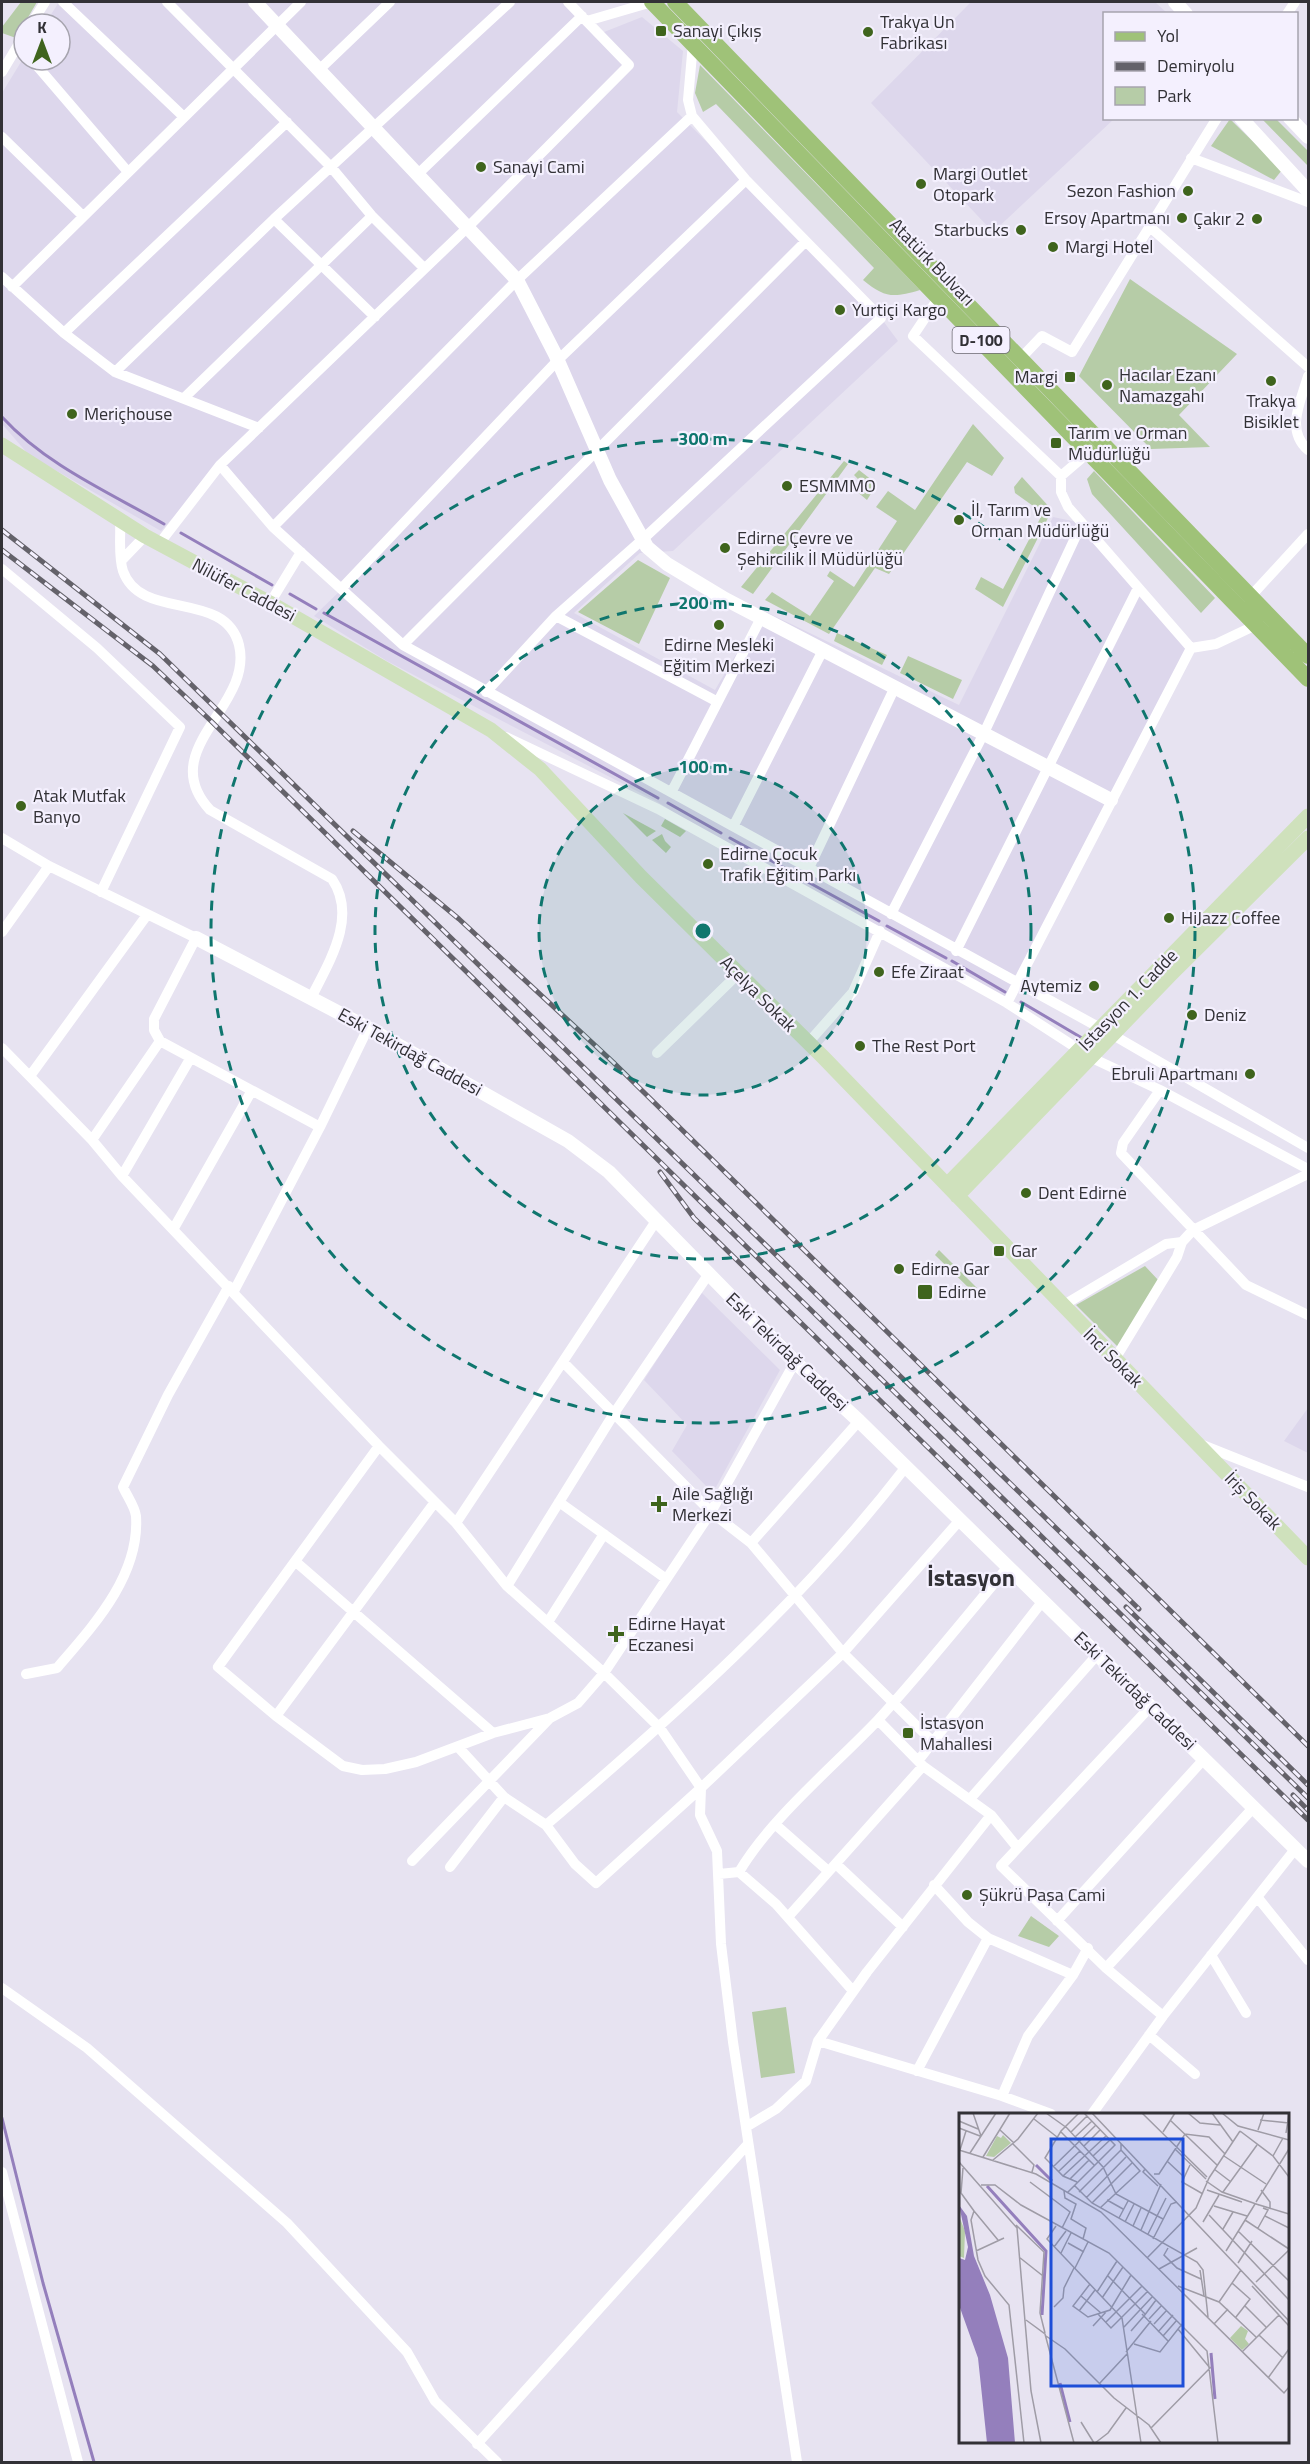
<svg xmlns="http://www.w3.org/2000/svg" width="1310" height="2464" viewBox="0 0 1310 2464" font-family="'Titillium Web',sans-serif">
	<rect width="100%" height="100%" fill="#e7e3f1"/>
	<path fill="#ddd7ec" d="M 59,2 L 568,2 L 599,34 L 642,17 L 683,51 L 677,112 L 881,318 L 898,341 L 673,551 L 640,553 L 574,613 L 715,690 L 762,610 L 959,705 L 1053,517 L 1082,523 L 1191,648 L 1007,1003 L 722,843 L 656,801 L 387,661 L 314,616 L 342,589 L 273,527 L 220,465 L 161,531 L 29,455 L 2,424 L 2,93 L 24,57 L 24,60 L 60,60 L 60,24 L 45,24 Z
		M 971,2 L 1155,2 L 1167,13 L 1104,14 L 1104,118 L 1114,119 L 993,232 L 871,103 Z
		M 701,1292 L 780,1370 L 716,1487 L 708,1488 L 672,1451 L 687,1425 L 644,1380 Z
		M 1308,1408 L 1308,1453 L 1284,1441 Z"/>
	<path fill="#b6cca7" d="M 21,2 L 37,2 L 16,38 L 2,33 L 2,27 Z
		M 700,65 L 920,290 C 893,298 885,298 863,280 L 874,268 L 716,104 L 703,112 L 695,93 Z
		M 1230,119 L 1282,170 L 1274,180 L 1211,146 Z
		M 1262,119 L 1276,119 L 1308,151 L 1308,166 Z
		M 1130,279 L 1237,354 L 1179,415 L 1210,447 L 1151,449 L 1079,376 Z
		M 973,424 L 1004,458 L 992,476 L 967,462 L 889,574 L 875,568 L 829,634 L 765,600 L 772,592 L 810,616 L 834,581 L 827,576 L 830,571 L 854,587 L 897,521 L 876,507 L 888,491 L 915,510 Z
		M 844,461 L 848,464 L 753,594 L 741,587 Z
		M 859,470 L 877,484 L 867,500 L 855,490 L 861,482 L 854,475 Z
		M 1094,471 L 1215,598 L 1201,613 L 1092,494 L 1087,479 Z
		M 1022,477 L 1052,510 L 1003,607 L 975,589 L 981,577 L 1003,589 L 1043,513 L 1015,493 L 1014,487 Z
		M 638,560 L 670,578 L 639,644 L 578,612 Z
		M 837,633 L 887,655 L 882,665 L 834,641 Z
		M 908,656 L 962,680 L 953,699 L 900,673 Z
		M 623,813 L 656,831 L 647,837 Z
		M 665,819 L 686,831 L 680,837 L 661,826 Z
		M 662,834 L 665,841 L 671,847 L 666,853 L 652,840 Z
		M 939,1250 L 977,1288 L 973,1292 L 935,1255 Z
		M 1145,1266 L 1160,1282 L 1118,1347 L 1076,1305 Z
		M 1031,1916 L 1059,1936 L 1049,1947 L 1018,1936 Z
		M 786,2007 L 795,2073 L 761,2078 L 752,2012 Z"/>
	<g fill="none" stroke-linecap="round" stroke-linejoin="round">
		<path stroke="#947fbc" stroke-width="3" d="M 2,417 C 46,465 108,492 164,524
			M 181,533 L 272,585
			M 290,594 L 316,609
			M 324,613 L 658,798
			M 668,803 L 721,833
			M 730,838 L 799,876
			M 808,882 L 879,921
			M 887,926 L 946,958
			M 952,961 L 1005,992
			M 1021,1002 L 1082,1038
			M 2,2118 L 43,2283 L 94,2462"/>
		<path stroke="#fff" stroke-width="10" d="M 63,2 L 183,116
			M 167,2 L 331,167 L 372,216 L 424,268
			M 1287,14 L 1295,2
			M 587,21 L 652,2
			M 31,24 L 45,2
			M 32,60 L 128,172
			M 319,70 L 390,2
			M 2,72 L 24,35
			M 2,137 L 83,216
			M 1191,158 L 1308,202
			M 418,174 L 582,16
			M 274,219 L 375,317
			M 1150,227 L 1308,367
			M 2,277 L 64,333 L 115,372 L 259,428
			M 12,287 L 301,2
			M 939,297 L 913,336 L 1061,476
			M 64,333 L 287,122
			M 1021,358 L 1042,336 L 1072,352 L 1217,118
			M 115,372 L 274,219 L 510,2
			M 1308,376 C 1301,401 1285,430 1308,450
			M 184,398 L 372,216
			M 1089,452 L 1061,476 L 1061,492 L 1068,507 L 1191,648
			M 220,465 L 273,527 L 403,645 L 1113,1035 L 1308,1148
			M 120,521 C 121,536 118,556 123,571 C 141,622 225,589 239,645 C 254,707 154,749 210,810 L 332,879 C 358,917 329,962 311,998
			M 273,527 L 517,280 L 692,116
			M 159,544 L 220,465 L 468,227 L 629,65 L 568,2
			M 121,561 L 145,536
			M 2,569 L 97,648 L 180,727 L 101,892
			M 342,588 L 558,360 L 746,180
			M 1251,596 L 1308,534
			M 270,603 L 301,552
			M 556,616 L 716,701
			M 403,645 L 805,242
			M 1191,648 L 1216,644 L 1256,625
			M 486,692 L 556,616 L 642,540 L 881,318 L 746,180 L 692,116 L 688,100 L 693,43
			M 506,737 L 658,809 L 1007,1003 L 1092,1058 L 1160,1090 L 1308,1169
			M 672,791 L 761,618
			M 734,825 L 823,650
			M 2,838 L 49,866 L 196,938 L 154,1019 L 154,1030 L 160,1041 L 320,1127
			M 808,870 L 895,687
			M 891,914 L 984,733 L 1082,523
			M 2,932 L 49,866
			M 956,951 L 1138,588
			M 1007,1003 L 1191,648
			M 808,1043 L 853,992 L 880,931
			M 2,1048 L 92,1140 L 122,1176 L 379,1446 L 456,1523 L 507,1586 L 604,1673 L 660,1728 L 701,1788 L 700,1815 L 717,1851 L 721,1944 L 733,2042 L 797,2462
			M 657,1053 L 738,974
			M 30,1076 L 147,915
			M 1160,1090 L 1123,1143 L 1121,1153 L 1246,1285 L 1308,1315
			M 92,1140 L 160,1041
			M 122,1176 L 190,1059
			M 174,1228 L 251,1092
			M 234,1291 L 320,1127 L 368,1028
			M 1062,1306 L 1166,1244 L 1182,1242 L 1193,1230 L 1308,1174
			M 1115,1359 L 1177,1257 L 1182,1242
			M 564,1363 L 711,1512 L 751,1543 L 843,1653 L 932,1741
			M 1200,1444 L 1308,1487
			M 379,1446 L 218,1667 L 276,1716 L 343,1766 L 362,1770 L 385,1769 L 416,1762 L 493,1733 L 550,1718 L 578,1703 L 604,1673 L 711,1512 L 795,1362
			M 559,1502 L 665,1578
			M 456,1523 L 656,1221
			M 751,1543 L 859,1421
			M 296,1562 L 493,1733
			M 507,1586 L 615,1412 L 708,1275
			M 548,1622 L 604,1534
			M 26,1674 L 57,1668 C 93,1626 140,1576 136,1516 C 135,1507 127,1496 123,1487 L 168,1395 L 229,1286
			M 1151,1706 L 1001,1866 L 1106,1968 L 1163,2016
			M 276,1716 L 435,1502
			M 878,1720 L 923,1766 L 991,1815 L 1017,1847
			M 459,1748 L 504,1797 L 546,1825 L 575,1864 L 596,1883 L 701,1788 L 843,1653 L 960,1520
			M 918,1761 L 1042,1602
			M 970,1799 L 1097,1655
			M 546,1825 C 675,1715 801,1603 905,1468
			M 776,1825 L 827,1870
			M 412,1861 L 550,1718
			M 836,1864 L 903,1927
			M 450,1867 L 504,1797
			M 739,1872 L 776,1904 L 853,1991
			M 719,1874 L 739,1872 C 771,1818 833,1767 877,1721 C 922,1672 964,1619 1007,1568
			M 934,1885 L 968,1922 L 988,1938 L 1073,1975
			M 1258,1898 L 1308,1960
			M 788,1917 L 923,1766
			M 1057,1921 L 1204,1759
			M 1211,1955 L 1246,2013
			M 1106,1968 L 1253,1808
			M 2,1988 L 87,2048 L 287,2223 L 407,2352 L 435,2401 L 497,2462
			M 1149,2035 L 1195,2074
			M 818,2041 L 1002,2096 L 1051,2114
			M 917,2071 L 988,1938
			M 1002,2096 L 1028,2036 L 1073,1975 L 1088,1948
			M 1092,2114 L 1163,2016 L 1296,1848
			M 746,2127 L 776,2109 L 806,2081 L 818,2041 L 867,1972 L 991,1815
			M 2,2172 L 78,2462
			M 477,2444 L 748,2144"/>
		<path stroke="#fff" stroke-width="14" d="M 255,2 L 517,280 L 555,354 L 610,480 L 647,547 L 667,564 L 725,599 L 1111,800
			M 1175,2 L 1186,14
			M 1241,118 L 1308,191
			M 1290,118 L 1308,137
			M 196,938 L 368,1028 L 568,1141 L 609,1172 L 795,1362 L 859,1421 L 1308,1861"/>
		<path stroke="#cfe1bc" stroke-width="15" d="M 2,445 L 145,536 L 270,603 L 491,730 L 540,769 L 641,877 L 823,1057 L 1308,1558
			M 947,1185 L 1308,816
			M 957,1196 L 1171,974 L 1308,838"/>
		<path stroke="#9fc278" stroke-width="16" d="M 652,2 L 1308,679
			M 675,2 L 1308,656"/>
		<defs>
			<path id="rail" d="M 2,530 L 160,654 L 1139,1609
				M 2,550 L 153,666 L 211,721 L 1308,1798
				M 353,831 L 459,919 L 613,1062 L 1308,1746
				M 660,1172 L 694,1218 L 1308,1820
				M 1126,1607 L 1308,1785
				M 1293,1795 L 1308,1810"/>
		</defs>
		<use href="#rail" stroke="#64626a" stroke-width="5"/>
		<use href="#rail" stroke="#f4f0fe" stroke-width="3" stroke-dasharray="9" stroke-linecap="butt"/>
	</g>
	<circle cx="703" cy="931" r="164" fill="#0f766e" fill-opacity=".12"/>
	<g fill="none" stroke="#0f766e" stroke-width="3" stroke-dasharray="10 8">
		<circle cx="703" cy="931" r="164"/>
		<circle cx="703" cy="931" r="328"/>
		<circle cx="703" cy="931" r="492"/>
	</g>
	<g fill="#3f641d" stroke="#f4f0fe" stroke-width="2">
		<rect x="655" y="25" width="12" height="12" rx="3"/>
		<circle cx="868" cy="32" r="6"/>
		<circle cx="481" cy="167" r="6"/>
		<circle cx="921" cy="184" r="6"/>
		<circle cx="1188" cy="191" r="6"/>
		<circle cx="1182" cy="218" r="6"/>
		<circle cx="1257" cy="219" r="6"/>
		<circle cx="1021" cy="230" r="6"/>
		<circle cx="1053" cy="247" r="6"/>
		<circle cx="840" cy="310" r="6"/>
		<rect x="1064" y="371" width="12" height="12" rx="3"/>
		<circle cx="1271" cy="381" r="6"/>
		<circle cx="1107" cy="385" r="6"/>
		<circle cx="72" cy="414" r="6"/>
		<rect x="1050" y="437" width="12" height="12" rx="3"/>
		<circle cx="787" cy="486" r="6"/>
		<circle cx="959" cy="520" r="6"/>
		<circle cx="725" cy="548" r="6"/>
		<circle cx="719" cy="625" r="6"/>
		<circle cx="21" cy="806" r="6"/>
		<circle cx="708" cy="864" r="6"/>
		<circle cx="1169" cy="918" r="6"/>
		<circle cx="879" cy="972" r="6"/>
		<circle cx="1094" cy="986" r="6"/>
		<circle cx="1192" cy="1015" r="6"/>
		<circle cx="860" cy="1046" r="6"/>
		<circle cx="1250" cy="1074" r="6"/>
		<circle cx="1026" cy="1193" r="6"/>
		<rect x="993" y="1245" width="12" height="12" rx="3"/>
		<circle cx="899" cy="1269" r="6"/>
		<rect x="917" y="1284" width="16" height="16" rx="3"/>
		<path d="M656 1495h6v6h6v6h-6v6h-6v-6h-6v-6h6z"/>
		<path d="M613 1625h6v6h6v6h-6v6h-6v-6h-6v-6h6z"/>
		<rect x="902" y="1727" width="12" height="12" rx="3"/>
		<circle cx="967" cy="1895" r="6"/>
	</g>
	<g text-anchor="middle" stroke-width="4.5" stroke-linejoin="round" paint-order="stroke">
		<rect fill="#f4f0fe" stroke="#6c6a72" stroke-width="1.5" x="952.5" y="327" width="57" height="26" rx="4.5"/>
		<g font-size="16" font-weight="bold" fill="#323136">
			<text x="981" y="346">D-100</text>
		</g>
		<g font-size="18" fill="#323136" stroke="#f4f0fe" text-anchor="start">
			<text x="880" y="28">Trakya Un<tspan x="880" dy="21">Fabrikası</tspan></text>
			<text x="673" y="37">Sanayi Çıkış</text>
			<text x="493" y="173">Sanayi Cami</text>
			<text x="933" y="180">Margi Outlet<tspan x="933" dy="21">Otopark</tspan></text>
			<text x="1176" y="197" text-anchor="end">Sezon Fashion</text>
			<text x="1170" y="224" text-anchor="end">Ersoy Apartmanı</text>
			<text x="1245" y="225" text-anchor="end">Çakır 2</text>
			<text x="1009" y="236" text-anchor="end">Starbucks</text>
			<text x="1065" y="253">Margi Hotel</text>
			<text x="852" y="316">Yurtiçi Kargo</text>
			<text x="1119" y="381">Hacılar Ezanı<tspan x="1119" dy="21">Namazgahı</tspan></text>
			<text x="1058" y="383" text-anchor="end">Margi</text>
			<text x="1271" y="407" text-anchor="middle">Trakya<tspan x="1271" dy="21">Bisiklet</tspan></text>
			<text x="84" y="420">Meriçhouse</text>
			<text x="1068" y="439">Tarım ve Orman<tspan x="1068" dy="21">Müdürlüğü</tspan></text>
			<text x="799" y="492">ESMMMO</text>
			<text x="971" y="516">İl, Tarım ve<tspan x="971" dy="21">Orman Müdürlüğü</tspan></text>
			<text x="737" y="544">Edirne Çevre ve<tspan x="737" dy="21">Şehircilik İl Müdürlüğü</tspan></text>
			<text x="719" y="651" text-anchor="middle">Edirne Mesleki<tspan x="719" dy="21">Eğitim Merkezi</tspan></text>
			<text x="33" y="802">Atak Mutfak<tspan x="33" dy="21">Banyo</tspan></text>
			<text x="720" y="860">Edirne Çocuk<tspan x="720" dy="21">Trafik Eğitim Parkı</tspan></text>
			<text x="1181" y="924">HiJazz Coffee</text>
			<text x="891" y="978">Efe Ziraat</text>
			<text x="1082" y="992" text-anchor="end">Aytemiz</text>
			<text x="1204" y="1021">Deniz</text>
			<text x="872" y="1052">The Rest Port</text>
			<text x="1238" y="1080" text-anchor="end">Ebruli Apartmanı</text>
			<text x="1038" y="1199">Dent Edirne</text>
			<text x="1011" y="1257">Gar</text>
			<text x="911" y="1275">Edirne Gar</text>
			<text x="938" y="1298">Edirne</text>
			<text x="672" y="1500">Aile Sağlığı<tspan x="672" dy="21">Merkezi</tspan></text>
			<text x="628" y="1630">Edirne Hayat<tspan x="628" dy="21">Eczanesi</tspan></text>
			<text x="920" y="1729">İstasyon<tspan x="920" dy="21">Mahallesi</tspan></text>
			<text x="979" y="1901">Şükrü Paşa Cami</text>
		</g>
		<g font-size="18" fill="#323136" stroke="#f4f0fe">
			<text transform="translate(932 262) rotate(46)" y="6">Atatürk Bulvarı</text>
			<text transform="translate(244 590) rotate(28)" y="6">Nilüfer Caddesi</text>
			<text transform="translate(758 994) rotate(45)" y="6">Açelya Sokak</text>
			<text transform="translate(1128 1000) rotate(-46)" y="6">İstasyon 1. Cadde</text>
			<text transform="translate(410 1052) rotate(29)" y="6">Eski Tekirdağ Caddesi</text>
			<text transform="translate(787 1352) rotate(44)" y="6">Eski Tekirdağ Caddesi</text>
			<text transform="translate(1113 1358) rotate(45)" y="6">İnci Sokak</text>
			<text transform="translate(1253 1501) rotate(46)" y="6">İriş Sokak</text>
			<text transform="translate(1135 1691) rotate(44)" y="6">Eski Tekirdağ Caddesi</text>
		</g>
		<g font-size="24" font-weight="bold" fill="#323136" stroke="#f4f0fe">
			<text x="971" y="1586">İstasyon</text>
		</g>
	</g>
	<g transform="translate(959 2113)">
		<rect width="330" height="330" fill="#e7e3f1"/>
		<path d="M 44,22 L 52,30 L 35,44 L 27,43 L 38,23 L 42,25 ZM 0,103 L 6,118 L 5,145 L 0,143 ZM 282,213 L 289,218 L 286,226 L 290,231 L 283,237 L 271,225 Z" fill="#b6cca7"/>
		<path d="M 0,92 L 8,103 L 15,143 L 31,182 L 49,245 L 56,330 L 28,330 L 19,245 L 0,192 L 0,145 L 6,147 L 9,134 Z" fill="#947fbc"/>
		<path fill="none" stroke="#947fbc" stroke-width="3" d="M 77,52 L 93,68M 28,73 L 87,138 L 83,202M 252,240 L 256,286M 101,270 L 111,309"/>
		<path fill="none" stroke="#9f9ca6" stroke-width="1.5" d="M 14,0 L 22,23M 87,0 L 108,15 L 144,54 L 157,81 L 204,106M 133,0 L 330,208M 183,0 L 248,64M 229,0 L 241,10 L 261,12M 253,0 L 274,29M 263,0 L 279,13 L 330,27M 75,6 L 98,24M 211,7 L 258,52M 301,7 L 330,10M 0,8 L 19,16M 0,15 L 21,23M 41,17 L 55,30M 299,17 L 305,0M 281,18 L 314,43 L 330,64M 102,19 L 135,52M 112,19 L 128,3M 204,19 L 216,0M 327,20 L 330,1M 116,24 L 133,8M 54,31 L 75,52 L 73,59M 125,33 L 141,17M 216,36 L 247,66M 0,37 L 77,61 L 142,99 L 325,280 L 330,274M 1,37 L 7,18M 11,40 L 37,0M 134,43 L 151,27M 265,43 L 307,71M 314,43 L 324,25M 24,44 L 51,0M 34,47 L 59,26 L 79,0M 208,48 L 224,63M 0,49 L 58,115 L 72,278 L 82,330M 231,52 L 223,69 L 244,81M 94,54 L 137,12M 4,55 L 2,80 L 15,98 L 12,107 L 19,147 L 26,163 L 50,192 L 65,330M 186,56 L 184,59 L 199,73M 255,56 L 272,69M 99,59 L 121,38M 195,61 L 200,61 L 226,21 L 250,24 L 266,41M 104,63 L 147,23M 250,65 L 281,18M 111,66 L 130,47M 247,68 L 263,79 L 300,92M 71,69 L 111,99 L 103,115M 118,69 L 104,63 L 86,45 L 102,18 L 120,0M 22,72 L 36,72 L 62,92 L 150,140 L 248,238 L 259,330M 115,72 L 133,90 L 238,149 L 244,157 L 249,204M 248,77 L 283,89M 302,77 L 311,89 L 311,95M 105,78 L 106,85 L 117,91 L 112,106 L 127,115 L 124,126M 120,79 L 162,37M 264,79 L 298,32M 108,80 L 156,32 L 125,0M 127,85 L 167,44M 148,87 L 164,96M 297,89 L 330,36M 133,90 L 173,50M 297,91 L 330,101M 255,93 L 288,103M 141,95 L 181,58 L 162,37 L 162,31M 15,98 L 39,127M 250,102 L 330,187M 306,103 L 330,115M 160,105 L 169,88M 286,107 L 330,136M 166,109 L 175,91M 244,109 L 260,82M 57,112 L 85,139 L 81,200 L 86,220M 97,113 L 88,126 L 163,205 L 182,330M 174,113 L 182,95M 299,115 L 309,97 L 304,95M 264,116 L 274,99M 182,117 L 202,71M 279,118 L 330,168M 189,121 L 207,85M 194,126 L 212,91 L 218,89M 109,130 L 125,139M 95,134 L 107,118M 209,135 L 205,142 L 218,155 L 242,166M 17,138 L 45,125M 267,138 L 296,91M 102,140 L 112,120M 60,144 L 84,163M 188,145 L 237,95 L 250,65M 279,150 L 293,128M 116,155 L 129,129M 200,156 L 238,135M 241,157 L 245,183M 149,163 L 186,201M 297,169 L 330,137M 273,170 L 291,186 L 277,204M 131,171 L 114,193 L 129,204 L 151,197 L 172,162M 219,173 L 260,189 L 297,224M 293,173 L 330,213M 138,179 L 158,148M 122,183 L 142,200M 143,185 L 164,154M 260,189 L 282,157M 286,193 L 307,214M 95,194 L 104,185 L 105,175 L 115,155M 120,198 L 136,177M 139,201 L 152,215 L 189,178M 183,201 L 209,228M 185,203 L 197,187M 190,206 L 203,192M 67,207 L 86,221 L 115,330M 147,209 L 183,173M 195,211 L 208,197M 255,211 L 269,196M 134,213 L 147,199M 165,214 L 194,183M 219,216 L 251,255M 172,218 L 185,203M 199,219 L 214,202M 300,222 L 324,245M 87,223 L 106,236 L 155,285 L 190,312 L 202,330M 204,223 L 218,207M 175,231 L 201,239 L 223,211M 167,239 L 192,208M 283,239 L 320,202M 309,265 L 330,236M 140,271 L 168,241M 122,309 L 135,330M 192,315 L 252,254M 136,330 L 149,320 L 167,295"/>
		<path fill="#1d4ed8" fill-opacity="0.15" stroke="#1d4ed8" stroke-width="3" d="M 92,26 L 224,26 L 224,273 L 92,273 Z"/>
		<rect width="330" height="330" fill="none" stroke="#323136" stroke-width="3"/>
	</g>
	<circle cx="703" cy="931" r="9" fill="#0f766e" stroke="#f4f0fe" stroke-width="3"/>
	<g font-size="18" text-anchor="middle" font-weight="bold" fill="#0f766e" stroke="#f4f0fe" stroke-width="4.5" stroke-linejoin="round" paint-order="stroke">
		<text x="703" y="445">300 m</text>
		<text x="703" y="609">200 m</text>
		<text x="703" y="773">100 m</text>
	</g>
	<rect width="1310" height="2464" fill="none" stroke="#323136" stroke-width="6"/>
	<rect x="1103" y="12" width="195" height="108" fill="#f4f0fe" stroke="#a6a4ae" stroke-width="1.5"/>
	<rect x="1115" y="32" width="30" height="9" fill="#9fc278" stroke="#a6a4ae" stroke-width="1.5"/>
	<text x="1157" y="42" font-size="18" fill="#323136">Yol</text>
	<rect x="1115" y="62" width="30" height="9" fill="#64626a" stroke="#a6a4ae" stroke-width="1.5"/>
	<text x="1157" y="72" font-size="18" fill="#323136">Demiryolu</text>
	<rect x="1115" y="87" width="30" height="18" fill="#b6cca7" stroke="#a6a4ae" stroke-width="1.5"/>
	<text x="1157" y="102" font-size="18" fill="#323136">Park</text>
	<g transform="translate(42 42)"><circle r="28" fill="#f4f0fe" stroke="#a6a4ae" stroke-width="1.5"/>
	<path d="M0-4.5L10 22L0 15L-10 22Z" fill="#3f641d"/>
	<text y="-9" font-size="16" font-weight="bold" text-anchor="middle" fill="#323136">K</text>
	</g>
</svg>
